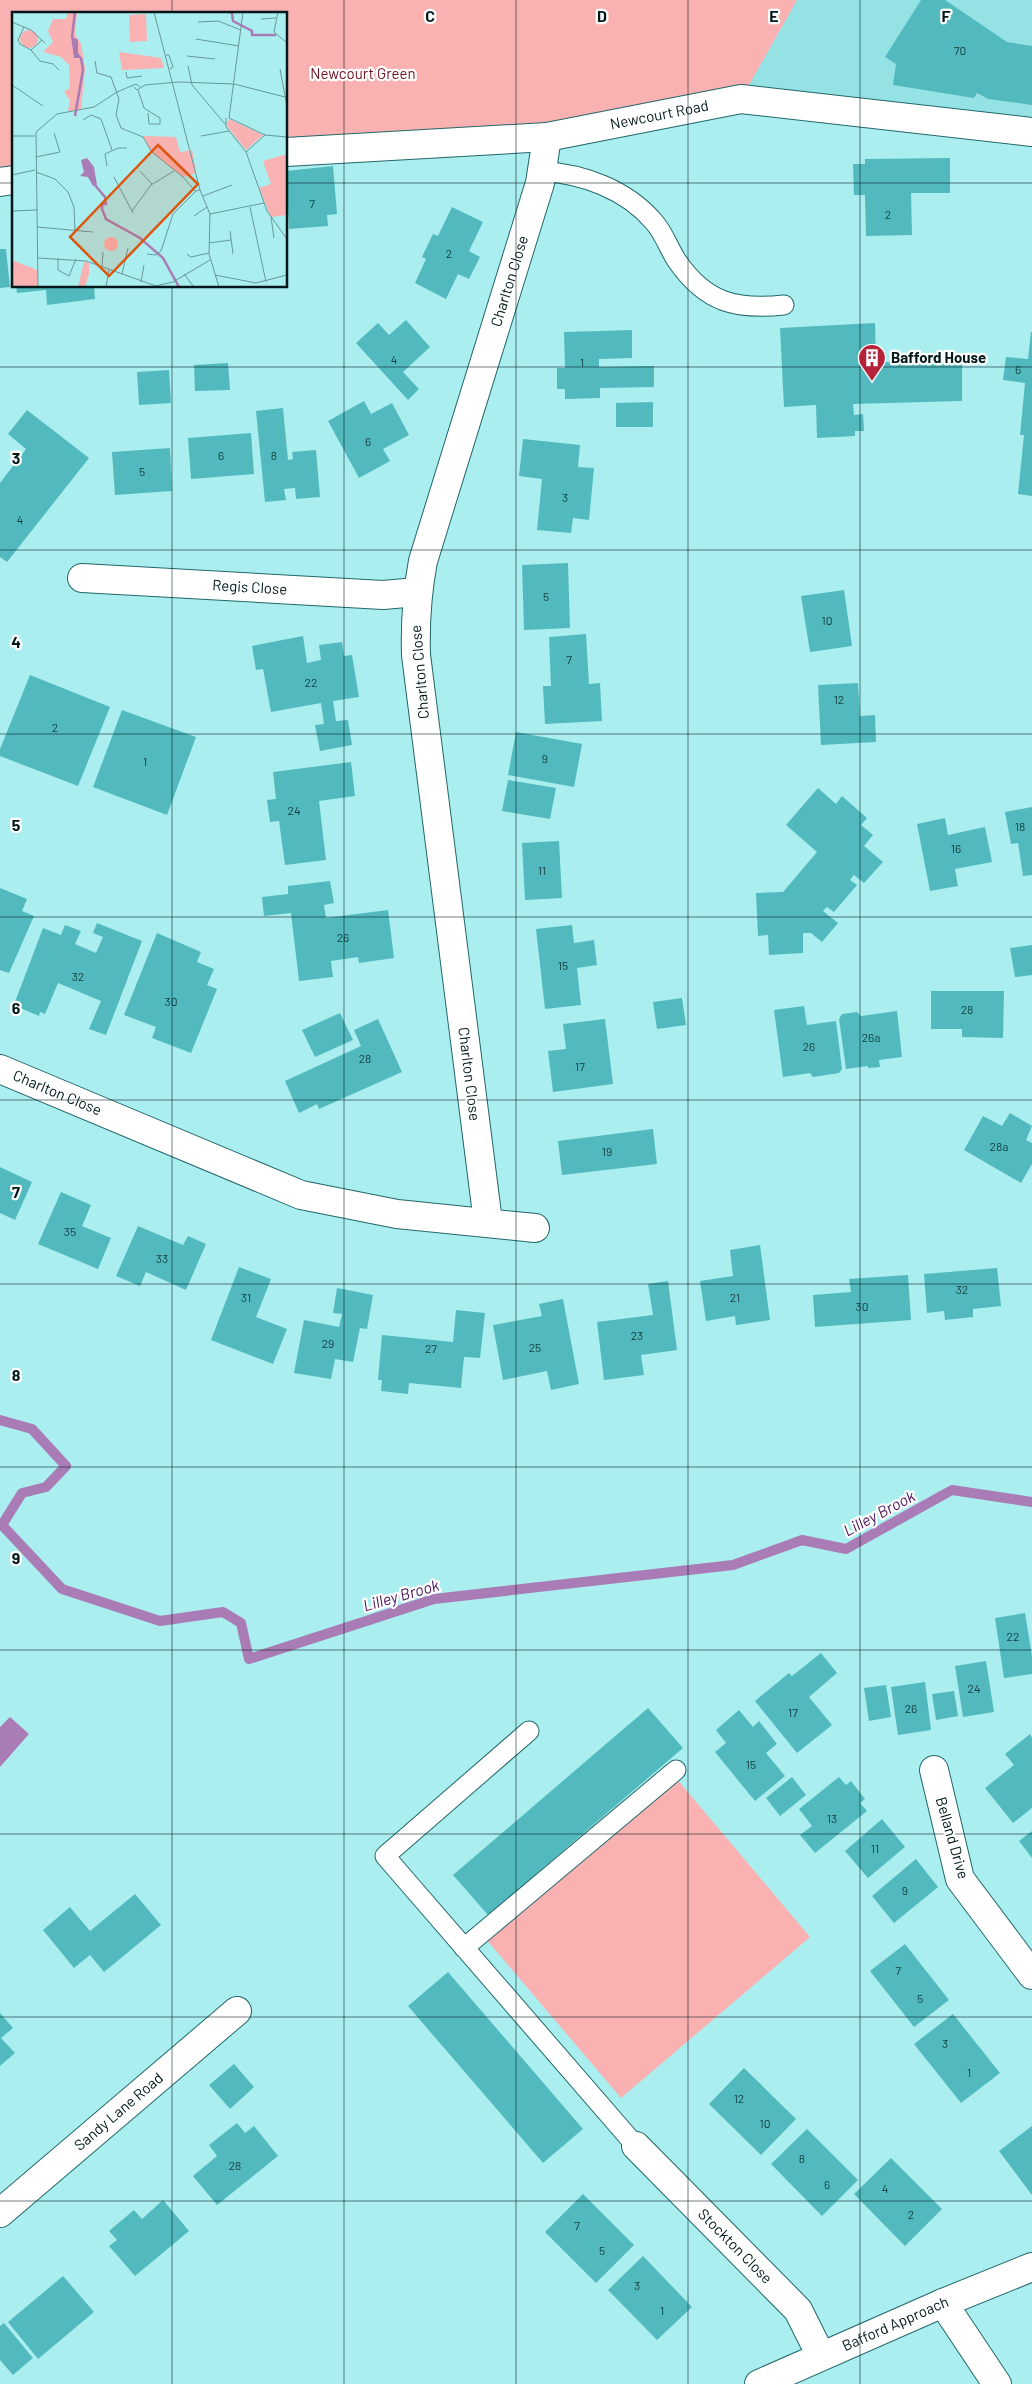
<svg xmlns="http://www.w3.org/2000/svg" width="1032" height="2384" viewBox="0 0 1032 2384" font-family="Barlow,sans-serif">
	<rect width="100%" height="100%" fill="#abeef0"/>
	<path fill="#95e2e5" d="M 797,0 L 1032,0 L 1032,132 L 741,99 Z"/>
	<path fill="#fab1b1" d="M 0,0 L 797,0 L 741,99 L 547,137 L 286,152 L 286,14 L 14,14 L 14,180 L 0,182 Z
		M 676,1778 L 810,1937 L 621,2098 L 486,1939 Z"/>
	<path fill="#a97cb5" d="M 10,1717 L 29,1734 L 0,1767 L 0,1727 Z"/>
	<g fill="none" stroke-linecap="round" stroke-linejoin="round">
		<path stroke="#a97cb5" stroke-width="10" d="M 0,1420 L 32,1429 L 66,1466 L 46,1487 L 22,1493 L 2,1525 L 62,1589 L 160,1621 L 223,1612 L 241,1623 L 249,1659 L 434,1599 L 733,1565 L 802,1540 L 846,1549 L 952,1490 L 1032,1502"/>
	</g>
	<path fill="#52babe" d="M 921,0 L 945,0 L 1007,42 L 1032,46 L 1032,105 L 988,99 L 977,93 L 974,98 L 893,85 L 896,64 L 885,57 Z
		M 950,158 L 950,193 L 911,193 L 912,235 L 866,236 L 865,195 L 854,195 L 853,164 L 865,164 L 865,159 Z
		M 333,166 L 337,214 L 327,215 L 328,226 L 289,229 L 286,171 Z
		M 452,207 L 483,222 L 469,251 L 480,257 L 469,279 L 458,274 L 446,299 L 415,283 L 426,259 L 422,257 L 433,234 L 438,236 Z
		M 0,249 L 6,249 L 10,287 L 0,288 Z
		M 16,286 L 94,286 L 95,299 L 47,305 L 46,290 L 17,293 Z
		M 406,320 L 430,347 L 403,372 L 419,389 L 408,400 L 356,343 L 378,323 L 389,335 Z
		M 875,323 L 876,362 L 962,361 L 962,401 L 853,404 L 854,415 L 863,414 L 864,431 L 855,431 L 855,436 L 817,438 L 816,405 L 784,407 L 780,328 Z
		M 632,330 L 632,358 L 599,359 L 599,367 L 654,366 L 654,387 L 600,388 L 600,398 L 565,399 L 565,389 L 557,389 L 557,368 L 565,368 L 564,332 Z
		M 1031,332 L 1032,332 L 1032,496 L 1018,494 L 1024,435 L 1020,435 L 1025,383 L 1003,380 L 1006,357 L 1028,359 Z
		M 228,363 L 230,390 L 195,391 L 194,365 Z
		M 169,370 L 171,403 L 139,405 L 137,372 Z
		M 364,401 L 371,414 L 392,403 L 409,435 L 383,449 L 390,461 L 359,478 L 328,421 Z
		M 653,402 L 653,427 L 616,427 L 616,403 Z
		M 283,408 L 288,460 L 293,459 L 292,452 L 316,450 L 320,497 L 296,499 L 295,488 L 284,489 L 286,500 L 265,502 L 256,411 Z
		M 27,410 L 89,458 L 7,562 L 0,557 L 0,483 L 26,449 L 8,434 Z
		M 251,433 L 254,474 L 191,479 L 188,438 Z
		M 523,439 L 580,445 L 578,467 L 594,468 L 589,520 L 573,518 L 571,533 L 537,530 L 542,479 L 519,476 Z
		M 170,448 L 172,491 L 115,495 L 112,452 Z
		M 568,563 L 570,628 L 524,630 L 522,565 Z
		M 844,590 L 852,646 L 810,652 L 801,596 Z
		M 586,634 L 589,684 L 600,683 L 602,721 L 545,724 L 543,686 L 551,686 L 549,637 Z
		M 303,636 L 307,663 L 321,660 L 319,645 L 342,642 L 344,656 L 352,655 L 359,697 L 333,701 L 336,721 L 348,720 L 352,745 L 320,751 L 315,725 L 324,724 L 321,703 L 271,712 L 263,669 L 256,670 L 252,646 Z
		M 30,675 L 110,707 L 78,786 L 0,756 L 0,749 Z
		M 858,683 L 860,716 L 875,715 L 876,742 L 821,745 L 818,685 Z
		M 122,710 L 196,737 L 167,815 L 93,787 Z
		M 516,732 L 582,744 L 574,787 L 508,775 Z
		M 351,762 L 355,796 L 319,801 L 326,860 L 285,865 L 279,821 L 270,822 L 267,800 L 276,799 L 273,772 Z
		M 508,780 L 556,788 L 550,819 L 502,811 Z
		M 818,788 L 836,804 L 842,796 L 867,818 L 861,825 L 873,835 L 864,846 L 883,862 L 864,883 L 854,875 L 850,880 L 857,885 L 834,912 L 827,907 L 823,911 L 838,923 L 822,942 L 811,933 L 803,933 L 803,953 L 769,955 L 768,935 L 758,936 L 756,893 L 783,892 L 817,852 L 786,825 Z
		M 1032,807 L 1032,875 L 1023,876 L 1018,843 L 1011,844 L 1005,812 Z
		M 945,818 L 948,835 L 985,827 L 992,862 L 955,869 L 958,886 L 930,891 L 917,824 Z
		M 559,841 L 562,898 L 525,900 L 522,843 Z
		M 330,881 L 334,903 L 324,905 L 326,918 L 388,910 L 394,958 L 359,963 L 358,957 L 331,961 L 333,977 L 299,981 L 291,913 L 264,916 L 262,897 L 288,894 L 288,886 Z
		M 0,888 L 27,899 L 22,911 L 34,916 L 9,973 L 0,970 Z
		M 97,923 L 142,941 L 106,1035 L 89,1029 L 101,1001 L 58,983 L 45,1014 L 40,1012 L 39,1016 L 18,1007 L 20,1003 L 15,1002 L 43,928 L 61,935 L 65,925 L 81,931 L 75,944 L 96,953 L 103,937 L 93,933 Z
		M 572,925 L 574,943 L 594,940 L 597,965 L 577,968 L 581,1005 L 545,1009 L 536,929 Z
		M 157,933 L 201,952 L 197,962 L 214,969 L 207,985 L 217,989 L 191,1053 L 152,1038 L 156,1027 L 124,1015 Z
		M 1032,945 L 1032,975 L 1015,977 L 1010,948 Z
		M 931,991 L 1004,991 L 1003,1038 L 962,1037 L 962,1029 L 931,1029 Z
		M 682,998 L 686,1025 L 657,1029 L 653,1002 Z
		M 804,1006 L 807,1025 L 836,1021 L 842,1069 L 839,1073 L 813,1077 L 810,1073 L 783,1077 L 774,1010 Z
		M 897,1011 L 902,1057 L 879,1060 L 880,1067 L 868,1068 L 868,1066 L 846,1069 L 839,1019 L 842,1014 L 857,1012 L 861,1016 Z
		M 340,1013 L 353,1040 L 315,1057 L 302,1030 Z
		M 378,1019 L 402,1072 L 319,1109 L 317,1104 L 299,1113 L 285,1081 L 361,1046 L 354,1030 Z
		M 605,1019 L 613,1084 L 553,1092 L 548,1051 L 566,1049 L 563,1024 Z
		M 1010,1113 L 1032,1126 L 1026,1140 L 1032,1143 L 1032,1164 L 1021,1183 L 964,1150 L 983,1116 L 1002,1126 Z
		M 653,1129 L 657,1164 L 562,1175 L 558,1141 Z
		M 0,1167 L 32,1182 L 15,1220 L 0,1213 Z
		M 61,1192 L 91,1205 L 82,1226 L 111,1238 L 98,1269 L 38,1244 Z
		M 138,1226 L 183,1245 L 188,1236 L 206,1244 L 186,1290 L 146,1272 L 140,1286 L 116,1276 Z
		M 760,1245 L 770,1320 L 736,1325 L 735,1316 L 706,1321 L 700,1281 L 733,1276 L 730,1250 Z
		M 239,1267 L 271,1279 L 256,1317 L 287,1329 L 273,1364 L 211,1340 Z
		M 997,1268 L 1001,1306 L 973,1309 L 973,1317 L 945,1320 L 944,1311 L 927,1313 L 924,1274 Z
		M 908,1275 L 911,1320 L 815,1327 L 813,1295 L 851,1292 L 849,1279 Z
		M 668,1281 L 677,1350 L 641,1355 L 644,1375 L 604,1380 L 597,1322 L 653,1315 L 648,1284 Z
		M 337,1288 L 373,1295 L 367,1329 L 360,1328 L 353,1362 L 335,1359 L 331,1379 L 294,1373 L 304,1320 L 339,1327 L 342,1314 L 333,1313 Z
		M 563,1299 L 579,1384 L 551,1390 L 547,1371 L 503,1380 L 493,1325 L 542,1316 L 539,1304 Z
		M 456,1310 L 485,1313 L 480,1358 L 464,1357 L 461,1388 L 409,1383 L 408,1394 L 381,1391 L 382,1380 L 378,1380 L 382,1335 L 453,1342 Z
		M 1025,1613 L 1032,1656 L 1032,1674 L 1004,1678 L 995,1618 Z
		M 821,1653 L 837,1673 L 809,1697 L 832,1725 L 797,1753 L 755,1701 L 789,1673 L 792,1676 Z
		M 986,1661 L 994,1712 L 963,1717 L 955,1666 Z
		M 925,1682 L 931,1730 L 898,1735 L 891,1687 Z
		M 886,1685 L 891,1717 L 869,1721 L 864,1688 Z
		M 954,1691 L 958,1716 L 936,1720 L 932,1694 Z
		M 648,1708 L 683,1748 L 488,1915 L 453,1875 Z
		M 739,1710 L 753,1727 L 759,1721 L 777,1744 L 766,1753 L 785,1776 L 755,1801 L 715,1752 L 726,1743 L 716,1730 Z
		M 1030,1734 L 1032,1738 L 1032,1808 L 1013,1823 L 985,1788 L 1014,1765 L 1005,1754 Z
		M 792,1777 L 806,1795 L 780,1816 L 766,1798 Z
		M 839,1777 L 846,1785 L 851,1781 L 865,1799 L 860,1803 L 867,1811 L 815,1853 L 800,1835 L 812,1826 L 799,1809 Z
		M 882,1819 L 905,1847 L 868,1878 L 845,1851 Z
		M 1032,1831 L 1032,1858 L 1019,1841 Z
		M 916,1859 L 938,1887 L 894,1923 L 872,1896 Z
		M 135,1894 L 161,1925 L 104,1972 L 90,1955 L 74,1968 L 43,1930 L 70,1907 L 90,1931 Z
		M 905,1944 L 949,2000 L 914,2027 L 870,1971 Z
		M 448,1972 L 583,2129 L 543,2163 L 408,2006 Z
		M 0,2013 L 13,2028 L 1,2038 L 15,2053 L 0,2066 Z
		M 953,2014 L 1000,2073 L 961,2103 L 914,2044 Z
		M 234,2064 L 254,2087 L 230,2109 L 209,2085 Z
		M 744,2068 L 796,2119 L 761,2155 L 709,2104 Z
		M 237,2123 L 245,2133 L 254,2126 L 278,2156 L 217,2205 L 193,2176 L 217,2156 L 209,2145 Z
		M 1032,2126 L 1032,2195 L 999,2151 Z
		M 807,2129 L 858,2180 L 822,2216 L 771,2164 Z
		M 891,2158 L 942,2209 L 905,2246 L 854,2194 Z
		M 583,2194 L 634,2245 L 596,2283 L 545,2232 Z
		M 163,2200 L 189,2231 L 135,2276 L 109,2246 L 117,2240 L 109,2231 L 134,2210 L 142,2219 Z
		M 643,2256 L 692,2307 L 657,2340 L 608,2290 Z
		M 63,2276 L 94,2312 L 38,2359 L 8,2322 Z
		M 4,2323 L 33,2358 L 13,2375 L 0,2360 L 0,2326 Z"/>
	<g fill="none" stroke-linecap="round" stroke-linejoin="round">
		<defs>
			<path id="lane" d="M 541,171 C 583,174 626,189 654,222 C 664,233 669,249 677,261 C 706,303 736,310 784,305
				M 529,1731 L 385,1856 L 636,2146
				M 464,1948 L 676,1770"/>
			<g id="street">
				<path id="s1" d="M 286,152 L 547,137 L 741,99 L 1032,132"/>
				<path d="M 0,182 L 14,180"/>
				<path id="s2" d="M 82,578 L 383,595 L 417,592"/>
				<path id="s3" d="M 0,1069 L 301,1195 L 397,1214 L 535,1228"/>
				<path id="s4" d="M 488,1222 L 416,655 C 415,623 417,593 423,561 L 540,183 L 547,137"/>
				<path d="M 934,1770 L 960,1879 L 1032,1975"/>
				<path id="s5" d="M 636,2146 L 798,2310 L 821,2356"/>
				<path id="s6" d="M 0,2213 L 237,2011"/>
				<path d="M 943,2303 L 997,2384"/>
			</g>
			<g id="secondary">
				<path id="s7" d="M 759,2384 L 943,2303 L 1032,2267"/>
			</g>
		</defs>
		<use href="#lane" stroke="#226769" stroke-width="21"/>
		<use href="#street" stroke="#226769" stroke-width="30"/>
		<use href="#secondary" stroke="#226769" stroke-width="30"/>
		<use href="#lane" stroke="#fff" stroke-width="19"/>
		<use href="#street" stroke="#fff" stroke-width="28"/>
		<use href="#secondary" stroke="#fff" stroke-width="28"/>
	</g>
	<path fill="none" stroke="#00181a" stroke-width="1" stroke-opacity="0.55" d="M 172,0 L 172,14M 344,0 L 344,2384M 516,0 L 516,2384M 688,0 L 688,2384M 860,0 L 860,2384M 0,183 L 14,183M 286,183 L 1032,183M 172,286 L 172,2384M 0,367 L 1032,367M 0,550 L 1032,550M 0,734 L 1032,734M 0,917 L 1032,917M 0,1100 L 1032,1100M 0,1284 L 1032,1284M 0,1467 L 1032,1467M 0,1650 L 1032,1650M 0,1834 L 1032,1834M 0,2017 L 1032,2017M 0,2201 L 1032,2201"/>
	<defs>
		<symbol id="building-pin" viewBox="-11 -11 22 30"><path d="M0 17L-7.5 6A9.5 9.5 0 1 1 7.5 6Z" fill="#b5233a" stroke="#fff"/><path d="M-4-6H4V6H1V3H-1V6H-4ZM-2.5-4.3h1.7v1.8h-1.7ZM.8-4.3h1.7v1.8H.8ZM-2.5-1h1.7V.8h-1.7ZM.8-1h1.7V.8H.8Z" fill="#fff"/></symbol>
	</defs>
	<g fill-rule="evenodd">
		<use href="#building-pin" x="856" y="342" width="32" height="43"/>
	</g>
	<g text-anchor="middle" stroke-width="4.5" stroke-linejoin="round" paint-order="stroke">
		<g font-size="12" fill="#144043">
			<text x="960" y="55">70</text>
			<text x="312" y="208">7</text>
			<text x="888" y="219">2</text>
			<text x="449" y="258">2</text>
			<text x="394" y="364">4</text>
			<text x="582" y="367">1</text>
			<text x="1018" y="374">6</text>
			<text x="368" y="446">6</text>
			<text x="221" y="460">6</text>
			<text x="274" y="460">8</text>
			<text x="142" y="476">5</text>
			<text x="565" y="502">3</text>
			<text x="20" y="524">4</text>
			<text x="546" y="601">5</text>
			<text x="827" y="625">10</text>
			<text x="569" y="664">7</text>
			<text x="311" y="687">22</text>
			<text x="839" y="704">12</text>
			<text x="55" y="732">2</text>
			<text x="545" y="763">9</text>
			<text x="145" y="766">1</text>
			<text x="294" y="815">24</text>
			<text x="1020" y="831">18</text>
			<text x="956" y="853">16</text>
			<text x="542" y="875">11</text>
			<text x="343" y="942">26</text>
			<text x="563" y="970">15</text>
			<text x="78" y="981">32</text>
			<text x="171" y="1006">30</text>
			<text x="967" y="1014">28</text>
			<text x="871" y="1042">26a</text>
			<text x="809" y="1051">26</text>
			<text x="365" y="1063">28</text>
			<text x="580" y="1071">17</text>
			<text x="999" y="1151">28a</text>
			<text x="607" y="1156">19</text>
			<text x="70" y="1236">35</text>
			<text x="162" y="1263">33</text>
			<text x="962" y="1294">32</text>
			<text x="246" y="1302">31</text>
			<text x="735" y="1302">21</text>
			<text x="862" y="1311">30</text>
			<text x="637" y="1340">23</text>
			<text x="328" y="1348">29</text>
			<text x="535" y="1352">25</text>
			<text x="431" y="1353">27</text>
			<text x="1013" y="1641">22</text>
			<text x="974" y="1693">24</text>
			<text x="911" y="1713">26</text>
			<text x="793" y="1717">17</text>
			<text x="751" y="1769">15</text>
			<text x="832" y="1823">13</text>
			<text x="875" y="1853">11</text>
			<text x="905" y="1895">9</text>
			<text x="898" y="1975">7</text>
			<text x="920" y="2003">5</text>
			<text x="945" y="2048">3</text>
			<text x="969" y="2077">1</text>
			<text x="739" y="2103">12</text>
			<text x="765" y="2128">10</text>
			<text x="802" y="2163">8</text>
			<text x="235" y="2170">28</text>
			<text x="827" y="2189">6</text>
			<text x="885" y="2193">4</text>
			<text x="911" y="2219">2</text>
			<text x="577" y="2230">7</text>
			<text x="602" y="2255">5</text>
			<text x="637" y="2290">3</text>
			<text x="662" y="2315">1</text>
		</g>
		<g font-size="15" fill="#6f1220" stroke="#fff">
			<text x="363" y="79">Newcourt Green</text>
		</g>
		<g font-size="15" fill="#00181a" stroke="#fff">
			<text dy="5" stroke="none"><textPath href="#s1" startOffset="376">Newcourt Road</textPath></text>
			<text dy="5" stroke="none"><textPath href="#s4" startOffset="959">Charlton Close</textPath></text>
			<text dy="5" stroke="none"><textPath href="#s2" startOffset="168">Regis Close</textPath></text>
			<text transform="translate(420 672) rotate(-95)" y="5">Charlton Close</text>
			<text transform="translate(469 1074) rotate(83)" y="5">Charlton Close</text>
			<text dy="5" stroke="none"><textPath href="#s3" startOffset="62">Charlton Close</textPath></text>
			<text transform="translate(952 1838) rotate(74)" y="5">Belland Drive</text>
			<text dy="5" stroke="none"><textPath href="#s6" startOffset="156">Sandy Lane Road</textPath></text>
			<text dy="5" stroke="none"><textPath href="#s5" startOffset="141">Stockton Close</textPath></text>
			<text dy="5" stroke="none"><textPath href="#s7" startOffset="149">Bafford Approach</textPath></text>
		</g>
		<g font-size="15" font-weight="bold" fill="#00181a" stroke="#fff" text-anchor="start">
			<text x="891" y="363">Bafford House</text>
		</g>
		<g font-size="16" font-style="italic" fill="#4a1158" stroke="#fff">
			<text transform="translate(879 1513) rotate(-28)" y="6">Lilley Brook</text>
			<text transform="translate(401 1595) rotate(-16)" y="6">Lilley Brook</text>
		</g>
	</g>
	<g transform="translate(12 12)">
		<rect width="275" height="275" fill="#abeef0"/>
		<path d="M 56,0 L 65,0 L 63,22 L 69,32 L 73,56 L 69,98 L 56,99 L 58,88 L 52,80 L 58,76 L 57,53 L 49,45 L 31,40 L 41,30 L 36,19 L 41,7 L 54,7 ZM 134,2 L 135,29 L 118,30 L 117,3 ZM8 27a9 9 0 1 1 18 0a9 9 0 1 1-18 0ZM 107,40 L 149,46 L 152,56 L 110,58 ZM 217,107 L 251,123 L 234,138 L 214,113 ZM 131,124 L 164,125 L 168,140 L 180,138 L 184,161 L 171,165 L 138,139 ZM 275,142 L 275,203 L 259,205 L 247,176 L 259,172 L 251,149 ZM92 232a7 7 0 1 1 14 0a7 7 0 1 1-14 0ZM 0,248 L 25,258 L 26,275 L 0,275 ZM 72,250 L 77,251 L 77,262 L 73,275 L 66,275 Z" fill="#fab1b1"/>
		<path d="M 59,24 L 66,28 L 66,41 L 70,46 L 62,46 ZM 75,146 L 82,155 L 85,173 L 81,174 L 76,165 L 68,164 L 72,160 L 69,148 Z" fill="#a97cb5"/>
		<path fill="none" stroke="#a97cb5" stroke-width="2.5" d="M 217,0 L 220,1 L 221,9 L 240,19 L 240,23 L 264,23M 60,25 L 63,0M 63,104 L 71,58 L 69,46M 82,172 L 93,185 L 94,192 L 90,192 L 90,197 L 94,207 L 128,226 L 151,246 L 167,275"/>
		<path fill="none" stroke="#67989a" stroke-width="1" d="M 142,0 L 188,178 L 198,202 L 197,242 L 207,275M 266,0 L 262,20 L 275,31M 249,7 L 264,6M 0,10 L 19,18 L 33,31M 186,10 L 206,9 L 229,18M 12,15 L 6,28 L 8,32 L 19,38 L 30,28M 184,27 L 227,34M 19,38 L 28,49 L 41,52 L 47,58M 154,43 L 157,43 L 161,55 L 158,57M 175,44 L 203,47M 83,49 L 85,61 L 99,65 L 107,87 L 104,103 L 109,116 L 131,125 L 140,140 L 171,165 L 183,179 L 188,178M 176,54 L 180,73 L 213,112M 268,57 L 275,94M 114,60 L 115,66 L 130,64M 0,73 L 31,94M 122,75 L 125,78 L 133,73 L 166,70 L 222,72 L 273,85M 126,78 L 132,96 L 148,106 L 148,112 L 137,112 L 136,101M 214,106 L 214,115 L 234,140 L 255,199 L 275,227M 217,106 L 231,0M 217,106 L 253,123 L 275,125M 71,108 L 79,103 L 89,107 L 100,138M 0,124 L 23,124M 189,124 L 217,119M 234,140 L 253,123M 24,145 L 48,140 L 42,121M 95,154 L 93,142 L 106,136 L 115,136M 128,159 L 140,172M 24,160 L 43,167 L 56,180 L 62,195 L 63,219M 0,163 L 23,158M 102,165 L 121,201M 191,184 L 220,173M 238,195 L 254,270M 0,199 L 25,198M 120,199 L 139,173 L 162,159M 198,202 L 252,191M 182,204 L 195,195M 259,205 L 262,226M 25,215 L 81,220M 218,219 L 221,242M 197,231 L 219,228M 135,242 L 144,243 L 149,239 L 161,202 L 184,179M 175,242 L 179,245 L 197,241M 26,246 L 74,249 L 144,274 L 161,270 L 198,248M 46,246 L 46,258 L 57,264 L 64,247M 90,255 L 91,240M 110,262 L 116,236M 172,262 L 182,275M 203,263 L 244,271 L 275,263M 129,270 L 132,253M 26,275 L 24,120 L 45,102 L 82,95 L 105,80 L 124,72 L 128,75M 94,275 L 97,257"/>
		<path fill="#dc560d" fill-opacity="0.15" stroke="#dc560d" stroke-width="2.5" d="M 146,133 L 186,172 L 97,264 L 58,225 Z"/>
		<rect width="275" height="275" fill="none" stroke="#00181a" stroke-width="2.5"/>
	</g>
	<g font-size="16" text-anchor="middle" font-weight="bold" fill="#00181a" stroke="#fff" stroke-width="4.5" stroke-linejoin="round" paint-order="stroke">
		<text x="430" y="22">C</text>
		<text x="602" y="22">D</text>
		<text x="774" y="22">E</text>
		<text x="946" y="22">F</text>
		<text x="16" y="464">3</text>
		<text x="16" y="648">4</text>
		<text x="16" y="831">5</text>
		<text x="16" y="1014">6</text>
		<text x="16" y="1198">7</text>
		<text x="16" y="1381">8</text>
		<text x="16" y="1564">9</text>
	</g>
</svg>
